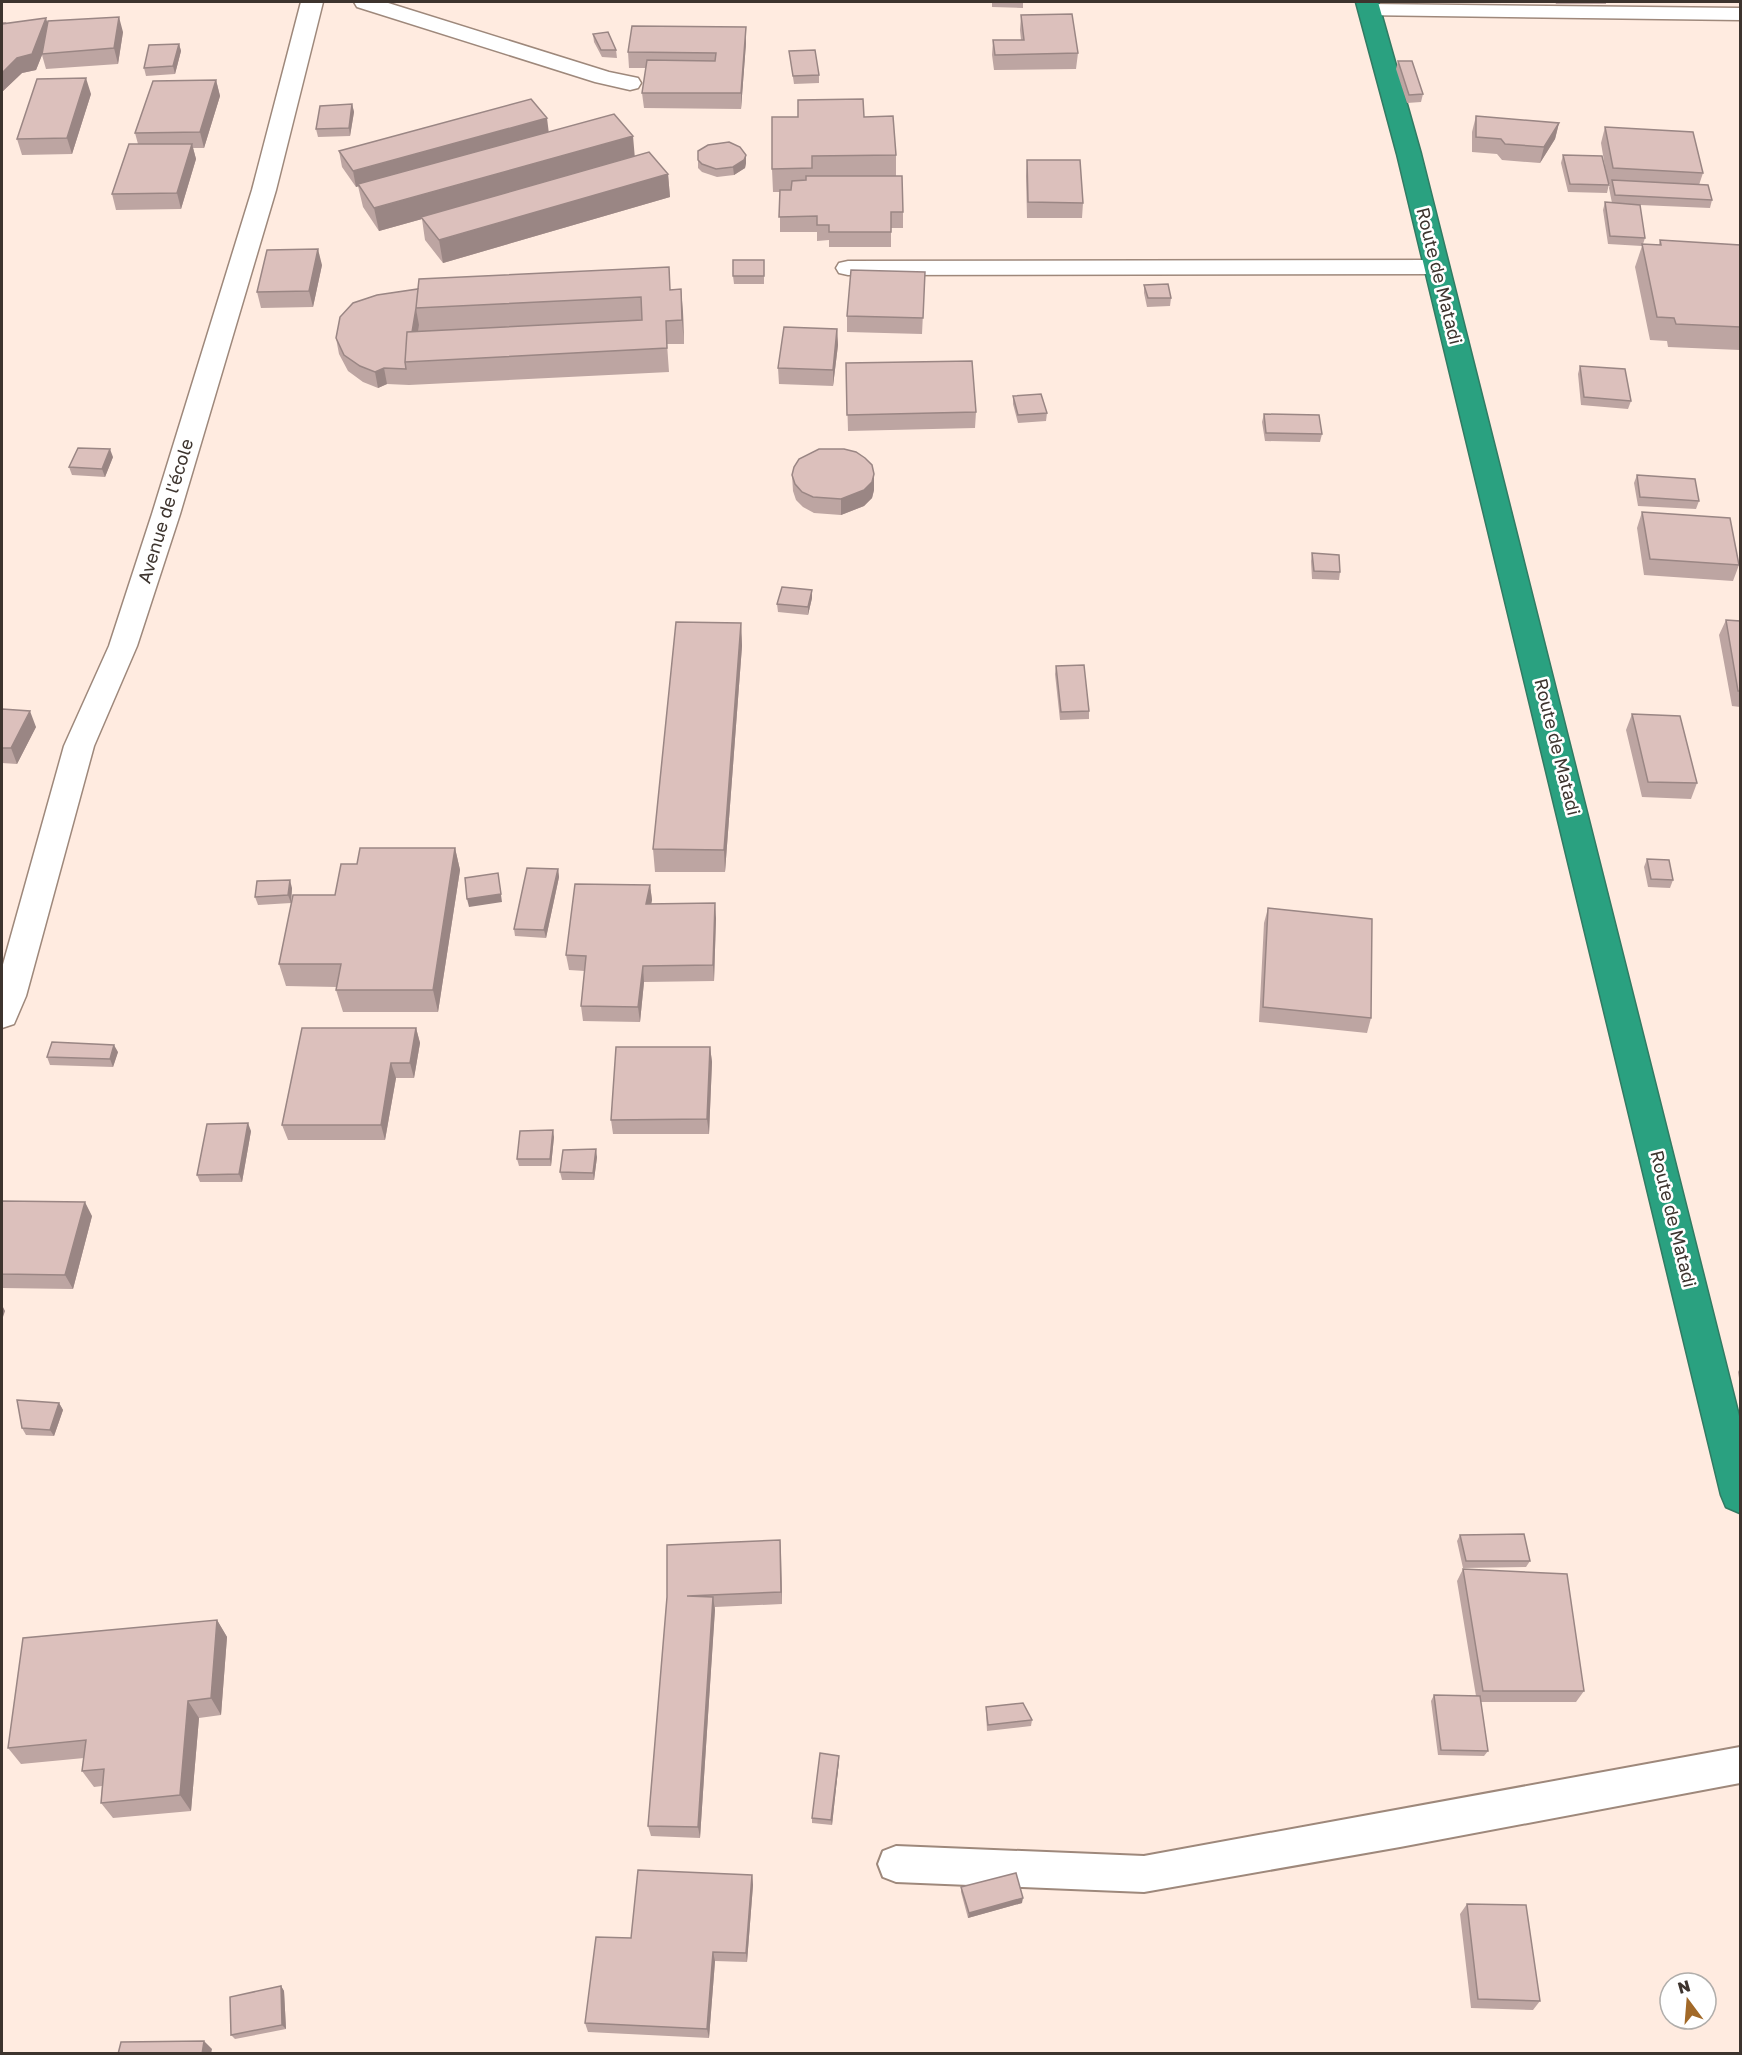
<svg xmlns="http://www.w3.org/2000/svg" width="1742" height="2055" viewBox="0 0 1742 2055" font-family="'Golos Text',sans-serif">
	<rect width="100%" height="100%" fill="#ffebe0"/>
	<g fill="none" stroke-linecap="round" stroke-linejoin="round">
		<defs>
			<path id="lane" d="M 1740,1747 L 1740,1783 L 1400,1847 L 1144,1892 L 896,1882 L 883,1877 L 878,1864 L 883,1851 L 896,1846 L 1144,1856 Z"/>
			<path id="street" d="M 301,2 L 323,2 L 276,190 L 180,514 L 137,646 L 94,746 L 26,996 L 14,1024 L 2,1028 L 2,968 L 64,746 L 109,646 L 152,514 L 252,190 Z
				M 354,2 L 385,2 L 609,72 L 638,78 L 641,83 L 638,88 L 630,90 L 595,82 L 357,7 Z
				M 1370,4 L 1740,8 L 1740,20 L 1362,15 L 1359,10 L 1362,5 Z
				M 1437,260 L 1446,262 L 1449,267 L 1446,272 L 1437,274 L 848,275 L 839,273 L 836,268 L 839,263 L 848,261 Z"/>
			<path id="highway" d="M 1356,2 L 1378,2 L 1421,154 L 1740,1420 L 1740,1513 L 1726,1507 L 1721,1495 L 1397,154 Z"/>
		</defs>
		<use href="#lane" stroke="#9e887b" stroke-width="4"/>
		<use href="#street" stroke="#9e887b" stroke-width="3"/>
		<use href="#highway" stroke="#317b63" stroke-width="3"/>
		<use href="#lane" fill="#fff" fill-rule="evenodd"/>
		<use href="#street" fill="#fff" fill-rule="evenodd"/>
		<use href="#highway" fill="#2aa180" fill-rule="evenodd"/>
	</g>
	<path fill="#bda5a2" d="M 992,2 L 1023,2 L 1023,8 L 992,7 Z
		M 1555,2 L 1606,2 L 1606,4 L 1556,4 Z
		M 1021,15 L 1078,53 L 1076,69 L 994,70 L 992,55 L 993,40 L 1021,40 L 1020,30 Z
		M 2,22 L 6,22 L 7,24 L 48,24 L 123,32 L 118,64 L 46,69 L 42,55 L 36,70 L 22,73 L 2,92 Z
		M 593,34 L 616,50 L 617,58 L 602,57 L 594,42 Z
		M 746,43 L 741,109 L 644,108 L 642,93 L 646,68 L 629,68 L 628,52 Z
		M 179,44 L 181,51 L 175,74 L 146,76 L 144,68 Z
		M 789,51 L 819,75 L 819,83 L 794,84 Z
		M 1398,61 L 1423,94 L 1421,102 L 1407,103 L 1396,69 Z
		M 216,80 L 220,96 L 204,148 L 193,148 L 196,159 L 181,209 L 116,210 L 112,194 L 138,144 L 135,133 Z
		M 91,94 L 72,154 L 22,155 L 17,139 Z
		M 352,104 L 354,112 L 350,136 L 318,137 L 316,129 Z
		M 1476,116 L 1559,123 L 1555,139 L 1540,163 L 1502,160 L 1497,154 L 1472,152 L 1472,132 Z
		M 864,117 L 896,155 L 896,176 L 903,212 L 903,228 L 891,228 L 891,247 L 829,247 L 829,240 L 817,241 L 817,232 L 780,232 L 780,192 L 773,192 L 772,169 Z
		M 1605,127 L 1703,173 L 1699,185 L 1712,200 L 1710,208 L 1640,205 L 1645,238 L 1643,244 L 1659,245 L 1660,240 L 1740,245 L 1740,350 L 1668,347 L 1667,341 L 1650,340 L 1635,267 L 1642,246 L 1608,244 L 1603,210 L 1605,202 L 1612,203 L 1609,188 L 1610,184 L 1609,184 L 1607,193 L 1568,192 L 1561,163 L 1563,155 L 1606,173 L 1601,143 Z
		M 548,132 L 635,156 L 668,174 L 670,197 L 443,263 L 425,240 L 422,219 L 379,231 L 363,207 L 358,186 L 356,187 L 342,167 L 339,151 Z
		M 698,160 L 746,163 L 745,168 L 734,175 L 717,177 L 702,172 L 698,168 Z
		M 1027,160 L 1083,203 L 1082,218 L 1027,218 L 1026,176 Z
		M 764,260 L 764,284 L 734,284 L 733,276 Z
		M 322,265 L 313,307 L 261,308 L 257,292 Z
		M 925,272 L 922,334 L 847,332 L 847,316 Z
		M 1144,285 L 1171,298 L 1170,306 L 1147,307 L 1144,293 Z
		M 671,290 L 683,312 L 684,344 L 667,344 L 669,372 L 409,385 L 387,384 L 378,388 L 363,382 L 348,371 L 339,354 L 336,338 L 353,303 Z
		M 837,329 L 838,345 L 833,386 L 779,384 L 778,368 Z
		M 846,363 L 976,412 L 975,428 L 848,431 Z
		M 1580,366 L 1631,401 L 1628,409 L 1581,405 L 1578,374 Z
		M 1013,396 L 1047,413 L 1046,421 L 1018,423 L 1013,404 Z
		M 1264,414 L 1322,434 L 1320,442 L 1265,441 L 1262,422 Z
		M 113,457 L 105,477 L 72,475 L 69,467 Z
		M 792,475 L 874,490 L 872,498 L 864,506 L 841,515 L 814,513 L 803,507 L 796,500 L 793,491 Z
		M 1637,475 L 1699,501 L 1696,509 L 1638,506 L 1634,483 Z
		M 1642,512 L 1739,565 L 1733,581 L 1644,575 L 1637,528 Z
		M 1312,553 L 1340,572 L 1339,580 L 1312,579 L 1311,561 Z
		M 812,598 L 808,615 L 778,612 L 777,604 Z
		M 1726,620 L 1740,621 L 1740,707 L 1732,706 L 1719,635 Z
		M 741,623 L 742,646 L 725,872 L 655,872 L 653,849 Z
		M 1056,666 L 1089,711 L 1089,719 L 1060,720 L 1055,674 Z
		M 2,709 L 36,727 L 17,764 L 2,763 Z
		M 1632,714 L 1697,783 L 1691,799 L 1642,797 L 1626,730 Z
		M 455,848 L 460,870 L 438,1012 L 343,1012 L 336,990 L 337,987 L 286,986 L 279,964 L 335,895 L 357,864 Z
		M 1647,859 L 1673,880 L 1670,888 L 1648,887 L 1644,867 Z
		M 558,869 L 559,877 L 546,938 L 515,936 L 514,929 Z
		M 650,885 L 652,900 L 651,904 L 716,918 L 714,981 L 644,982 L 640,1022 L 583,1021 L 581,1006 L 585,971 L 569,970 L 566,955 Z
		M 292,888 L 291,903 L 258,905 L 255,897 Z
		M 1268,908 L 1371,1018 L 1367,1033 L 1259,1022 L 1264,923 Z
		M 416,1028 L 420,1043 L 414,1078 L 396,1078 L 385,1140 L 288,1140 L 282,1125 Z
		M 710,1047 L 712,1062 L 709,1134 L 613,1134 L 611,1120 Z
		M 118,1052 L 113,1067 L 50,1065 L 47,1057 Z
		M 251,1131 L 242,1182 L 200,1182 L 197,1175 Z
		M 554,1137 L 551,1166 L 519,1166 L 517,1159 Z
		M 597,1157 L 594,1180 L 562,1180 L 560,1172 Z
		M 2,1201 L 92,1216 L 73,1289 L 2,1288 Z
		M 1740,1368 L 1740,1384 L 1738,1372 Z
		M 59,1403 L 63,1410 L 54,1436 L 26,1435 L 22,1428 Z
		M 1460,1535 L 1530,1561 L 1526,1567 L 1463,1568 L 1457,1541 Z
		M 780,1540 L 782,1604 L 715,1607 L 700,1838 L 651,1836 L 648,1826 L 667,1597 Z
		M 1463,1569 L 1584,1691 L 1576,1702 L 1481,1702 L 1488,1751 L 1484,1756 L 1438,1755 L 1431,1701 L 1434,1695 L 1476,1696 L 1457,1581 Z
		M 217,1620 L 227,1637 L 221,1715 L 199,1718 L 191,1811 L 113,1818 L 101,1803 L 102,1786 L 94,1787 L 82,1771 L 84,1758 L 21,1764 L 8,1748 Z
		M 986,1707 L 1032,1720 L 1031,1726 L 987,1731 L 986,1712 Z
		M 839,1756 L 839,1761 L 832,1825 L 812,1823 L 812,1818 Z
		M 752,1875 L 753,1885 L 747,1962 L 715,1961 L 709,2038 L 588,2032 L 585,2023 Z
		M 961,1887 L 1022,1903 L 968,1918 L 961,1892 Z
		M 1467,1904 L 1540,2001 L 1533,2010 L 1471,2008 L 1460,1914 Z
		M 281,1986 L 284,1991 L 286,2029 L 235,2039 L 231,2035 Z"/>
	<path fill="#9a8684" d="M 119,17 L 123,32 L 118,64 L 114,48 Z
		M 46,18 L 51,34 L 42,54 L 42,55 L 36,70 L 22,73 L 2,92 L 2,73 Z
		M 746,27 L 746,43 L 741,109 L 741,93 Z
		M 179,44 L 181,51 L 175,74 L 173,66 Z
		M 86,78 L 91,94 L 72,154 L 67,138 Z
		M 216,80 L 220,96 L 204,148 L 200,132 Z
		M 352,104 L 354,112 L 350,136 L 349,128 Z
		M 547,118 L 549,134 L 356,187 L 353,171 Z
		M 1559,123 L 1555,139 L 1540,163 L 1544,147 Z
		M 633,136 L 635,159 L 421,217 L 422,219 L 379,231 L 374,208 Z
		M 192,144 L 196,159 L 181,209 L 177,193 Z
		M 746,155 L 746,163 L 745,168 L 734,175 L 733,167 Z
		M 668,174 L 670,197 L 443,263 L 439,240 Z
		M 318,249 L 322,265 L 313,307 L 309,291 Z
		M 681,289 L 683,312 L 684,344 L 682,320 Z
		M 416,309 L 419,325 L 414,355 L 411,339 Z
		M 837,329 L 838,345 L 833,386 L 833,370 Z
		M 384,368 L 387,384 L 378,388 L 375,372 Z
		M 110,449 L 113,457 L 105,477 L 102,469 Z
		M 874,474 L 874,490 L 872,498 L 864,506 L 841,515 L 841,499 Z
		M 812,590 L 812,598 L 808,615 L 808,607 Z
		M 741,623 L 742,646 L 725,872 L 724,850 Z
		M 30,711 L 36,727 L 17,764 L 11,748 Z
		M 455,848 L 460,870 L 438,1012 L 433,990 Z
		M 558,869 L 559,877 L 546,938 L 544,930 Z
		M 498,873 L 502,902 L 469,907 L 467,899 Z
		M 290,880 L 292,888 L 291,903 L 288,895 Z
		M 650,885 L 652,900 L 648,919 L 646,904 Z
		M 715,903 L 716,918 L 714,981 L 713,965 Z
		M 643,966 L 644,982 L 640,1022 L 638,1007 Z
		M 416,1028 L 420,1043 L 414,1078 L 410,1063 Z
		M 114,1045 L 118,1052 L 113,1067 L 110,1059 Z
		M 710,1047 L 712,1062 L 709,1134 L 707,1119 Z
		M 391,1063 L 396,1078 L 385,1140 L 381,1125 Z
		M 248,1123 L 251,1131 L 242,1182 L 239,1174 Z
		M 553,1130 L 554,1137 L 551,1166 L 550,1159 Z
		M 596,1149 L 597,1157 L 594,1180 L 593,1173 Z
		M 85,1202 L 92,1216 L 73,1289 L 65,1275 Z
		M 2,1305 L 5,1311 L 2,1320 Z
		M 59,1403 L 63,1410 L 54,1436 L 50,1430 Z
		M 780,1540 L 781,1552 L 782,1604 L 781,1592 Z
		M 713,1597 L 715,1610 L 700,1838 L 698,1827 Z
		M 217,1620 L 227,1637 L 221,1715 L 211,1698 Z
		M 188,1701 L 199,1718 L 191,1811 L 180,1795 Z
		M 839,1756 L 839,1761 L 832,1825 L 831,1820 Z
		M 752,1875 L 753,1885 L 747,1962 L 746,1953 Z
		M 1023,1898 L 1022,1903 L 968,1918 L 969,1913 Z
		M 713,1952 L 715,1961 L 709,2038 L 707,2029 Z
		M 281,1986 L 284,1991 L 286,2029 L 282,2025 Z
		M 204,2041 L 212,2049 L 211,2054 L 202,2054 Z"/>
	<path fill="#dcc0bc" stroke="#9a8684" stroke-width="1.5" d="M 1072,14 L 1078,53 L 995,55 L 993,40 L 1024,40 L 1021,15 Z
		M 119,17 L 114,48 L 42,54 L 48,21 Z
		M 46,18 L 32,54 L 17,58 L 2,73 L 2,24 Z
		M 632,26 L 746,27 L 741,93 L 642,93 L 647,60 L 715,61 L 716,53 L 628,52 Z
		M 608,32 L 616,50 L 601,50 L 593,34 Z
		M 179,44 L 173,66 L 144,68 L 149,45 Z
		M 815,50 L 819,75 L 793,76 L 789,51 Z
		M 1398,61 L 1412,61 L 1423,94 L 1409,95 Z
		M 86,78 L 67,138 L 17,139 L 37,79 Z
		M 216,80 L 200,132 L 135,133 L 153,81 Z
		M 531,99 L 547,118 L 353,171 L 339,151 Z
		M 863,99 L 864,117 L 893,116 L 896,155 L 812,156 L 812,168 L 772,169 L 772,117 L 798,117 L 798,100 Z
		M 352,104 L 349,128 L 316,129 L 320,106 Z
		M 614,114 L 633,136 L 374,208 L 358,184 Z
		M 1476,116 L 1559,123 L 1544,147 L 1505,144 L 1501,139 L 1476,137 Z
		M 1605,127 L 1693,132 L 1703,173 L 1613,168 Z
		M 729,142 L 740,147 L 746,155 L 744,160 L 733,167 L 716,169 L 702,164 L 698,160 L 698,151 L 708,145 Z
		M 129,144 L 192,144 L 177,193 L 112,194 Z
		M 649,152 L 668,174 L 439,240 L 421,217 Z
		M 1563,155 L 1602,156 L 1609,185 L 1570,184 Z
		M 1027,160 L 1080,160 L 1083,203 L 1028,202 Z
		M 806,176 L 902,176 L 903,212 L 891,212 L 891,232 L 829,232 L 829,225 L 817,225 L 817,216 L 779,217 L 780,190 L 791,190 L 792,181 L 806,180 Z
		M 1612,180 L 1708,185 L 1712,200 L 1615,195 Z
		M 1605,202 L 1640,205 L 1645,238 L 1610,236 Z
		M 1660,240 L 1740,245 L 1740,327 L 1676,324 L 1674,318 L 1657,317 L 1642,244 L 1661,245 Z
		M 318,249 L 309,291 L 257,292 L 267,250 Z
		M 733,260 L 764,260 L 764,276 L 733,276 Z
		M 669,267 L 670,290 L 681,289 L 682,320 L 666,321 L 667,348 L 405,362 L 407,332 L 642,320 L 641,297 L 416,308 L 419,279 Z
		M 851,270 L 925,272 L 923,318 L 847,316 Z
		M 1168,284 L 1171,298 L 1148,298 L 1144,285 Z
		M 418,289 L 416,308 L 412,332 L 407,332 L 405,362 L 406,369 L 384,368 L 375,372 L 360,366 L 344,355 L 336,338 L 340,317 L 353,303 L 377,295 Z
		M 784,327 L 837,329 L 833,370 L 778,368 Z
		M 972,361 L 976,412 L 847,415 L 846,363 Z
		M 1580,366 L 1625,369 L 1631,401 L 1584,397 Z
		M 1041,394 L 1047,413 L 1018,415 L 1013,396 Z
		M 1264,414 L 1319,415 L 1322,434 L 1266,433 Z
		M 78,448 L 110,449 L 102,469 L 69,467 Z
		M 819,449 L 844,449 L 856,452 L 865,458 L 872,465 L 874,474 L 872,482 L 864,490 L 841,499 L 813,497 L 802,492 L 795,484 L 792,475 L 794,467 L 799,459 Z
		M 1637,475 L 1695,479 L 1699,501 L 1640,497 Z
		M 1642,512 L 1730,518 L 1739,565 L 1650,559 Z
		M 1312,553 L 1339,555 L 1340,572 L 1314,571 Z
		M 782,587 L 812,590 L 808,607 L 777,604 Z
		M 1726,620 L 1740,621 L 1740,691 L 1738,691 Z
		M 676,622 L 741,623 L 724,850 L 653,849 Z
		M 1084,665 L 1089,711 L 1061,712 L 1056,666 Z
		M 2,709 L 30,711 L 11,748 L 2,748 Z
		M 1632,714 L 1680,716 L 1697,783 L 1648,782 Z
		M 360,848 L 455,848 L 433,990 L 336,990 L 341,964 L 279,964 L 293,895 L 335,895 L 341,864 L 357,864 Z
		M 1647,859 L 1669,860 L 1673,880 L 1651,879 Z
		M 527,868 L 558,869 L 544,930 L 514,929 Z
		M 498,873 L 501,894 L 467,899 L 465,878 Z
		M 290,880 L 288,895 L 255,897 L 257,881 Z
		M 575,884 L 650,885 L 646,904 L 715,903 L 713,965 L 643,966 L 638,1007 L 581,1006 L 586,956 L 566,955 Z
		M 1268,908 L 1372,919 L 1371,1018 L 1263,1007 Z
		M 302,1028 L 416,1028 L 410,1063 L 391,1063 L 381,1125 L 282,1125 Z
		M 52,1042 L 114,1045 L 110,1059 L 47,1057 Z
		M 616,1047 L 710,1047 L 707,1119 L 611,1120 Z
		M 248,1123 L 239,1174 L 197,1175 L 207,1124 Z
		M 553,1130 L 550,1159 L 517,1159 L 520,1131 Z
		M 596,1149 L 593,1173 L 560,1172 L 563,1150 Z
		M 2,1201 L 85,1202 L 65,1275 L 2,1274 Z
		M 17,1400 L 59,1403 L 50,1430 L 22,1428 Z
		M 1524,1534 L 1530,1561 L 1466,1561 L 1460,1535 Z
		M 780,1540 L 781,1592 L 687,1596 L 713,1597 L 698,1827 L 648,1826 L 667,1597 L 667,1545 Z
		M 1463,1569 L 1567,1574 L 1584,1691 L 1483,1691 Z
		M 217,1620 L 211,1698 L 188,1701 L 180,1795 L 101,1803 L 104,1769 L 82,1771 L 86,1740 L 8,1748 L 23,1638 Z
		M 1434,1695 L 1480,1696 L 1488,1751 L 1441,1750 Z
		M 1023,1703 L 1032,1720 L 988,1725 L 986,1707 Z
		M 820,1753 L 839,1756 L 831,1820 L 812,1818 Z
		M 638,1870 L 752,1875 L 746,1953 L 713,1952 L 707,2029 L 585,2023 L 596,1937 L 631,1938 Z
		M 1016,1873 L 1023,1898 L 969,1913 L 961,1887 Z
		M 1467,1904 L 1526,1905 L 1540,2001 L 1478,1999 Z
		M 281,1986 L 282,2025 L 231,2035 L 230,1997 Z
		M 204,2041 L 202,2054 L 118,2054 L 121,2042 Z"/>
	<g text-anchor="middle" stroke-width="5" stroke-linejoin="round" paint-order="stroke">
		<g font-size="18" fill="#3d342e" stroke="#fff">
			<text transform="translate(1439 276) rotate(76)" y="6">Route de Matadi</text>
			<text transform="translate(166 511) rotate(-73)" y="6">Avenue de l'école</text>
			<text transform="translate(1557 747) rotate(76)" y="6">Route de Matadi</text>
			<text transform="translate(1673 1219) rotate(76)" y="6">Route de Matadi</text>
		</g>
	</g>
	<rect width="1742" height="2055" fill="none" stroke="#3d342e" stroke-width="6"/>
	<g transform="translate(1688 2001) rotate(344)"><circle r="28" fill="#ffffff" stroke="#b1aeab" stroke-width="1.5"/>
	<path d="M0-4.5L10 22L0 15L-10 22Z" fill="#a26928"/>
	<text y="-9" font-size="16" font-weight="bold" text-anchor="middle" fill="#3d342e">N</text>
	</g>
</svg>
